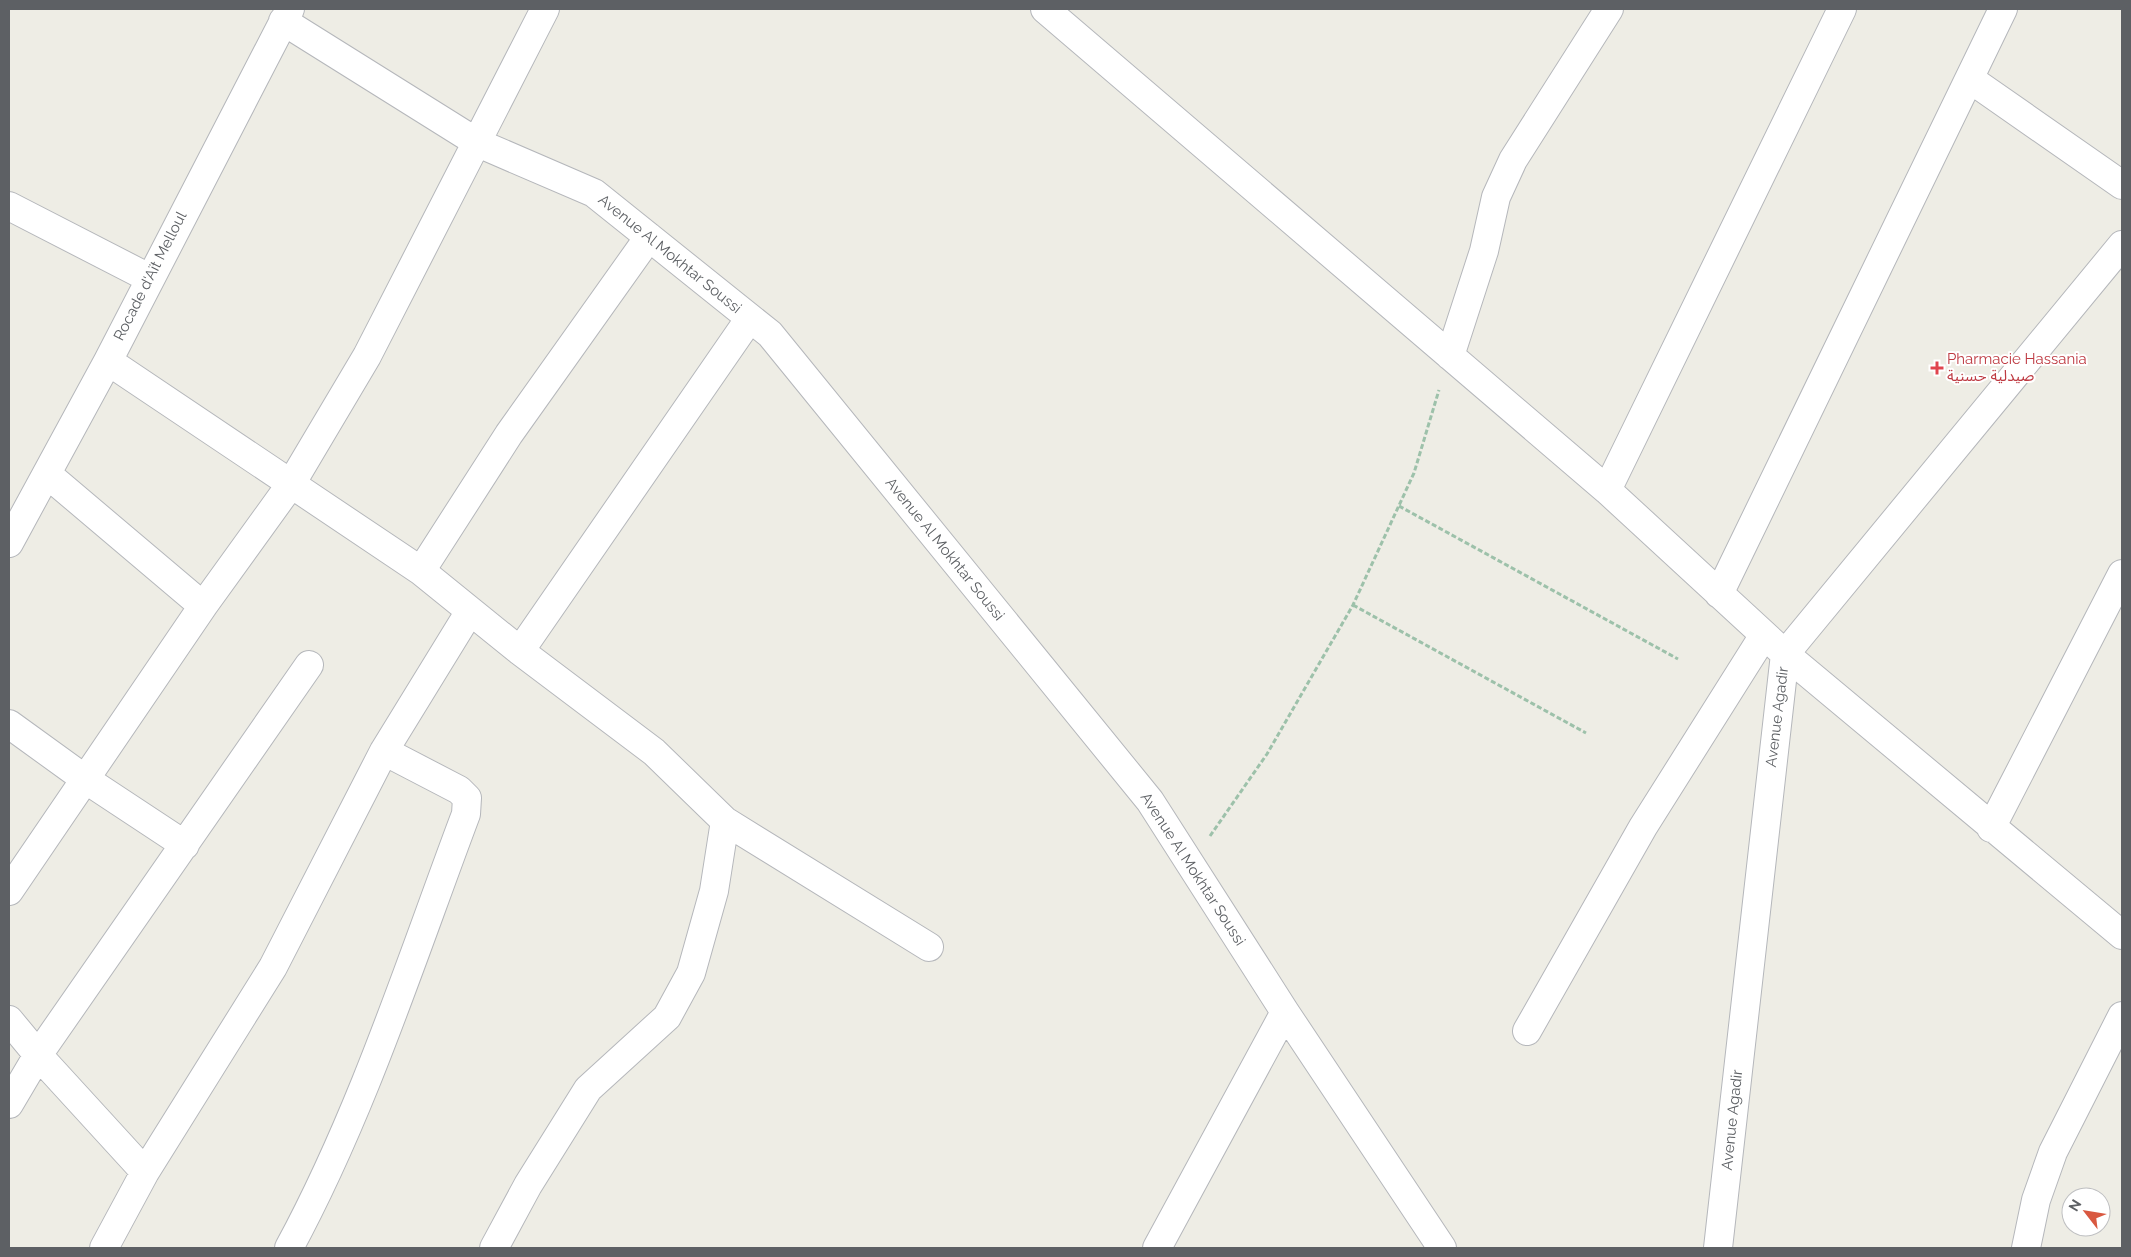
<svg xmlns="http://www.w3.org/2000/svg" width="2131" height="1257" viewBox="0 0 2131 1257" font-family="Raleway,'Noto Sans Arabic',sans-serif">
	<rect width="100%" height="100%" fill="#eeede5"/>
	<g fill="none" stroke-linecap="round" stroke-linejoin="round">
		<defs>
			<path id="minor" d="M 1045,9 L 1607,490 L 1785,654 L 2122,935
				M 283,21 L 478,143 L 594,193 L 770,334 L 1150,801 L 1285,1012 L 1442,1248
				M 1970,79 L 2122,185
				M 9,206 L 149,278
				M 1450,356 L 1484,251 L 1496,197 L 1513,160 L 1609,9
				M 108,361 L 421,571 L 520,651 L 654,752 L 725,821 L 929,947
				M 47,474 L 203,606
				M 1607,490 L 1842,9
				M 9,543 L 108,361 L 290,9
				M 421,571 L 509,434 L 649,237
				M 1719,594 L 2003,9
				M 520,651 L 750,318
				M 9,724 L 85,779 L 185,845
				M 1991,828 L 2122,574
				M 9,891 L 203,606 L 291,484 L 367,356 L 545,9
				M 9,1020 L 38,1055 L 9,1104
				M 1527,1031 L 1643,827 L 1764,635
				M 145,1172 L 38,1055 L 309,665
				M 104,1248 L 145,1172 L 273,967 L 384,751 L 470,611
				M 289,1248 C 363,1111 411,960 466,814 L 467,798 L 459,790 L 384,751
				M 494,1248 L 528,1185 L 588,1089 L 667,1017 L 691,973 L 714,891 L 725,821
				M 1157,1248 L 1285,1012
				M 1718,1248 L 1785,654 L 2122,245
				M 2026,1248 L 2036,1200 L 2053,1152 L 2122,1016"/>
		</defs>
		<use href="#minor" stroke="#b5b7bb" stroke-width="30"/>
		<path stroke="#9dc1aa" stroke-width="3" stroke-dasharray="5 2.5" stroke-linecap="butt" d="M 1399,506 L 1678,659
			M 1353,605 L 1586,733
			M 1210,836 L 1267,754 L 1353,605 L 1414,473 L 1439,390"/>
		<use href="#minor" stroke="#fff" stroke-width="28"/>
	</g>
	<path fill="#e0444e" stroke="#fff" stroke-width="2" d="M1934.5 360.5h5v5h5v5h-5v5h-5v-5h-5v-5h5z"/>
	<g text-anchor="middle" stroke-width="4" stroke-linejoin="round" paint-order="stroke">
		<g font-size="15" fill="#5d6064" stroke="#fff">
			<text transform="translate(670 254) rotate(39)" y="5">Avenue Al Mokhtar Soussi</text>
			<text transform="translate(150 276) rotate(-63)" y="5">Rocade d'Aït Melloul</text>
			<text transform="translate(945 549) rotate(51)" y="5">Avenue Al Mokhtar Soussi</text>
			<text transform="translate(1777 717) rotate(-83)" y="5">Avenue Agadir</text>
			<text transform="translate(1193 869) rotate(57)" y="5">Avenue Al Mokhtar Soussi</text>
			<text transform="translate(1732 1120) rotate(-84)" y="5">Avenue Agadir</text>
		</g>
		<g font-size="15" fill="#be3a42" stroke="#fff" text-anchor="start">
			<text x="1947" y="364">Pharmacie Hassania<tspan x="1947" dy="17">صيدلية حسنية</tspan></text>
		</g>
	</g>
	<rect width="2131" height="1257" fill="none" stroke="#5d6064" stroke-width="20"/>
	<g transform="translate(2086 1212) rotate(301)"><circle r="24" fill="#ffffff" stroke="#bebfc1"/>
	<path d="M0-4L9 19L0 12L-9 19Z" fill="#d95840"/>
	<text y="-8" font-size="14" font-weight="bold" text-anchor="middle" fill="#5d6064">N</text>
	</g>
</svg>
